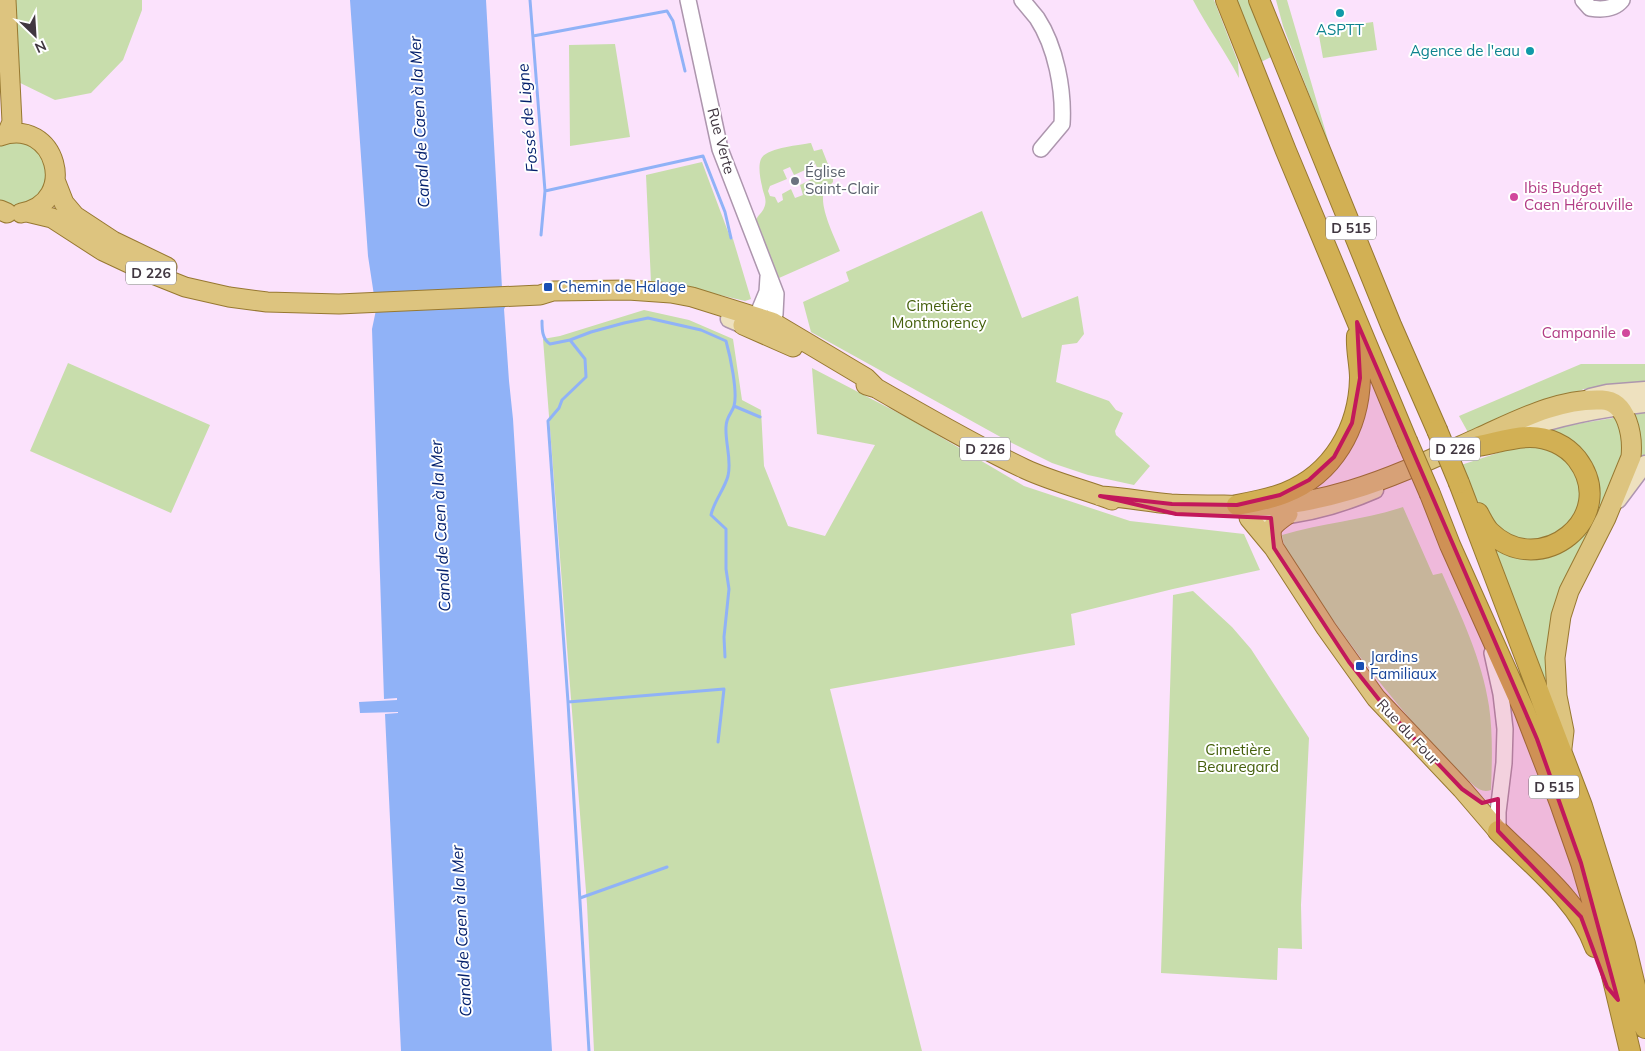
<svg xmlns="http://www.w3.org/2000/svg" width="1645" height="1051" viewBox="0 0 1645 1051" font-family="Mulish,sans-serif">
	<rect width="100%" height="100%" fill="#fbe2fc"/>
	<path fill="#c8ddac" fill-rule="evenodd" d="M 0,0 L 142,0 L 142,10 L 123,60 L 91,93 L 55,100 L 6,76 L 0,71 Z
		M 1193,0 L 1214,0 L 1238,62 L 1239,78 C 1225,51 1207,27 1193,0 Z
		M 1233,0 L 1252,0 L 1273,56 L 1257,64 Z
		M 1276,0 L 1287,0 L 1333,157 L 1283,26 Z
		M 1373,22 L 1377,50 L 1323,58 L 1318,30 Z
		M 615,44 L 630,137 L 570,146 L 569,45 Z
		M 8,139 L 35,144 L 50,168 L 42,195 L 17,207 L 0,203 L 0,142 Z
		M 811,143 L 814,151 L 822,149 L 833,177 L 833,182 C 831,185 827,187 825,190 C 817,203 835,238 840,251 L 779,278 L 756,220 C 758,215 762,213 764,208 C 768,199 763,194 762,186 C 760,178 758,166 761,159 C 766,148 800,145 811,143 ZM 815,163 L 821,177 L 818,176 L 800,185 L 803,195 L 795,198 L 791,189 L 782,194 L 783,200 L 778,203 L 775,197 L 770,196 L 768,191 L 770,186 L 787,179 L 783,170 L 790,167 L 794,175 L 814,166 Z
		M 702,162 L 730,237 L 733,239 L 751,299 L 745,301 L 686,287 L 651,282 L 646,175 Z
		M 982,211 L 1022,318 L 1078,296 L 1084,334 L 1077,343 L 1062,345 L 1056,382 L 1109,401 L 1116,410 L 1123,413 L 1115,431 L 1116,435 L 1150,466 L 1134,485 L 1088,475 L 1052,463 L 1006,440 L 811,332 L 803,302 L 849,281 L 846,272 Z
		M 644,310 L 689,320 L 733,339 L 742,400 L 761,410 L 764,466 L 788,526 L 825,536 L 875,445 L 817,434 L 812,368 L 910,419 L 1024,486 L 1130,521 L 1244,534 L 1260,570 L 1173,589 L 1071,614 L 1075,645 L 830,689 L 922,1051 L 594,1051 L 587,904 L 543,339 L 560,336 Z
		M 68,363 L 210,425 L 171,513 L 30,451 Z
		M 1581,364 L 1645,364 L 1645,382 L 1584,389 L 1470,436 L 1459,416 Z
		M 1645,413 L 1645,458 L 1640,462 L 1632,414 Z
		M 1613,418 L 1616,418 L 1622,431 L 1624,452 L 1591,533 L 1551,681 L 1546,683 L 1493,545 L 1537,557 L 1595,503 L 1546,429 Z
		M 1536,445 L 1563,456 L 1580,481 L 1580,507 L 1558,536 C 1549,538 1536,543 1527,542 C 1489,536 1474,496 1461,465 L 1507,450 Z
		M 1403,507 L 1433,575 L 1442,573 C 1461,616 1482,659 1489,706 C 1493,734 1492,762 1491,790 C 1479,794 1473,784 1465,777 C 1409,723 1361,661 1317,597 C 1305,580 1284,555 1282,535 C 1322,523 1364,520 1403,507 Z
		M 1193,591 L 1232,627 L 1251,649 L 1309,738 L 1301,905 L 1302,949 L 1278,948 L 1277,980 L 1161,973 L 1173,595 Z"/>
	<path fill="#90b2f7" d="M 350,0 L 486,0 L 502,288 L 507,304 L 504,309 L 509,381 L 513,419 L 552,1051 L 401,1051 L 385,714 L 398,713 L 398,712 L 360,713 L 359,702 L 397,700 L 397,698 L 384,699 L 372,329 L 376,310 L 375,302 L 368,256 Z"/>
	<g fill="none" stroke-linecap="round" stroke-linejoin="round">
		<path stroke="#90b2f7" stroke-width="3" d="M 530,0 L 545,191 L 541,235
			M 533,36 L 667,11 L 673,21 L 685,71
			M 545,191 L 703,156 L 725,212 L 731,238
			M 542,321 C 542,329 542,339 550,344 L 570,340 L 585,359 L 586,377 L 562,400 L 559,408 L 548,421 L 568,702 L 589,1051
			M 570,340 L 591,332 L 624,323 L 648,318 L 701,330 L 726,341 C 730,355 738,392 734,406 C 732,413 726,417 726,427 C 725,443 732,460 728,476 C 724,490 714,501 711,515 L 726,529 L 726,569 L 729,589 L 724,637 L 725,657
			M 734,406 L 760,417
			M 568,702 L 724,689 L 718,742
			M 580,898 L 667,867"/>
		<defs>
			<path id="tertiary" d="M 688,0 L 720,149 L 776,294 L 775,314 L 772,322 L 762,321
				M 1022,0 C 1027,6 1032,12 1037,18 C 1056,47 1064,90 1062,124 L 1041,149
				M 1583,0 L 1590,8 C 1602,10 1614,10 1622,0
				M 762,327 L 757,316 L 767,292 L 768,277
				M 1492,653 L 1501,694 L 1505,729 L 1504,763 L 1498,812 L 1498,831"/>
			<path id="secondary" d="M 729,319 L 743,325
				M 1590,397 L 1607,393 L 1645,390
				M 1509,435 C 1552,418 1598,409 1645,404
				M 1618,500 L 1645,464
				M 1249,518 C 1292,518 1336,507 1375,490"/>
			<path id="primary" d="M 6,0 L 12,122 L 7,134
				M 0,136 C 56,116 80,202 21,213
				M 55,180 L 64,203 L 75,216 L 113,241 L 167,267
				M 0,210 L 7,213
				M 27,212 L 52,218 L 103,251 L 150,273 L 185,287 L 229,297 L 267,302 L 339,304 L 540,295 L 553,291 L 628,290 L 671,293 L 692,297 L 772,322 L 866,378 L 876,388
				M 743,325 L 793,347
				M 866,385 L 876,388 C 925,416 974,445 1025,469 C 1053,482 1083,489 1112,500
				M 1100,496 C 1124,497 1147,502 1171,504 C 1189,505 1207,505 1224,505 C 1234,505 1244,506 1254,506 C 1286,506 1321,499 1351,490 C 1395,477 1438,456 1480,437 C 1518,420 1559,398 1602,400 C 1628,401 1633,437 1631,457 L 1606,518 L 1569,591 L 1561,616 L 1555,658 L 1557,696 L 1564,731 L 1562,748
				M 1249,518 L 1274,548 L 1326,628 L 1376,698 L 1462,789 L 1498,831
				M 1274,548 C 1268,528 1271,526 1288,514"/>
			<path id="trunk" d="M 1226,0 L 1286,151 L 1407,441
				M 1259,0 L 1391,325 L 1437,430
				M 1478,446 C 1495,443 1513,437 1530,437 C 1548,437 1566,445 1577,459 C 1621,517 1540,581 1490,532 C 1485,527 1482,520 1478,513
				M 1459,483 L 1582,806 L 1625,944 L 1645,1028
				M 1430,494 L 1450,545 L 1524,710 L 1560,803 L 1581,863 L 1604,942 L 1630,1051
				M 1237,505 C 1253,502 1270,499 1285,493 C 1333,474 1359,428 1360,378 C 1360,364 1356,350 1357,336
				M 1498,831 C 1531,864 1579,901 1595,947"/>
		</defs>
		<use href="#tertiary" stroke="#ad96ae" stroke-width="18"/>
		<use href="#secondary" stroke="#ad96ae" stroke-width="19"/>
		<use href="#primary" stroke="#977831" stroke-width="21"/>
		<use href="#trunk" stroke="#977831" stroke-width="22"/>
		<use href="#tertiary" stroke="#fff" stroke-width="15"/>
		<use href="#secondary" stroke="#eee1bf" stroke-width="16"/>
		<use href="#primary" stroke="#ddc47f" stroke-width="19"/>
		<use href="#trunk" stroke="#d2b054" stroke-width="20"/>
		<defs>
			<path id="trunk-bridge" d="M 1437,430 L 1459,483
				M 1407,441 L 1430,494"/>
		</defs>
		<use href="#trunk-bridge" stroke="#977831" stroke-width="22" stroke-linecap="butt"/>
		<use href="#trunk-bridge" stroke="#d2b054" stroke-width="20"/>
	</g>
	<path fill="#c2185b" fill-opacity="0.2" stroke="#c2185b" stroke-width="4" stroke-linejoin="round" d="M 1357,322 L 1537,739 L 1581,863 L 1618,1000 L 1607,987 L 1581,917 L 1498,831 L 1498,799 L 1482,803 L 1462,789 L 1388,711 L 1349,662 L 1274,548 L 1271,518 L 1176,514 L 1100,496 L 1172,504 L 1237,505 L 1280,495 L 1309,480 L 1334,457 L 1352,423 L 1360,378 Z"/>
	<g fill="#0f9aa8" stroke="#fff" stroke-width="2">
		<circle cx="1340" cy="13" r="5"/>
		<circle cx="1530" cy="51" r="5"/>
	</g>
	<circle fill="#6b7280" stroke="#fff" stroke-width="2" cx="795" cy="181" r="5"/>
	<g fill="#d1479c" stroke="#fff" stroke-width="2">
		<circle cx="1514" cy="197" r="5"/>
		<circle cx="1626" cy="333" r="5"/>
	</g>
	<g fill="#1a4fb4" stroke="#fff" stroke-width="2">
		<rect x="543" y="282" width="10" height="10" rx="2.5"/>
		<rect x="1355" y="661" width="10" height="10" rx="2.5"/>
	</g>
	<g text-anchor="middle" stroke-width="4" stroke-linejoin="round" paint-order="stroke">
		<g fill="#fff" stroke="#797279" stroke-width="1">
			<rect x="1326" y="216.5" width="50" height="23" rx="4"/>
			<rect x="126" y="261.5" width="50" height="23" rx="4"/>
			<rect x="960" y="437.5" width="50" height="23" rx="4"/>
			<rect x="1430" y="437.5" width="50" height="23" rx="4"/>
			<rect x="1529" y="775.5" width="50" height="23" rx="4"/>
		</g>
		<g font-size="14" font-weight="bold" fill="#403640">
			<text x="1351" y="233">D 515</text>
			<text x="151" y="278">D 226</text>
			<text x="985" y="454">D 226</text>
			<text x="1455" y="454">D 226</text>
			<text x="1554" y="792">D 515</text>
		</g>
		<g font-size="15" fill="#0d838f" stroke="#fff">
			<text x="1340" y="35">ASPTT</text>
			<text x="1520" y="56" text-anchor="end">Agence de l'eau</text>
		</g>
		<g font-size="15" fill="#403640" stroke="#fff">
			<text transform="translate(721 141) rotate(75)" y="5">Rue Verte</text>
			<text transform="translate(1408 732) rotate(47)" y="5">Rue du Four</text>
		</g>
		<g font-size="15" fill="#5b616d" stroke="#fff" text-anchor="start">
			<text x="805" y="177">Église<tspan x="805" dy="17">Saint-Clair</tspan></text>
		</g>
		<g font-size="15" fill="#b23c85" stroke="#fff" text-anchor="start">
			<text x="1524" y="193">Ibis Budget<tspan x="1524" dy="17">Caen Hérouville</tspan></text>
			<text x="1616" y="338" text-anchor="end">Campanile</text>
		</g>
		<g font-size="15" fill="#164399" stroke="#fff" text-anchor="start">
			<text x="558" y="292">Chemin de Halage</text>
			<text x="1370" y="662">Jardins<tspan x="1370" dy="17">Familiaux</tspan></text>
		</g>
		<g font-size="15" fill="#45600c" stroke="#fff">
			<text x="939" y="311">Cimetière<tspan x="939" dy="17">Montmorency</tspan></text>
			<text x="1238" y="755">Cimetière<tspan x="1238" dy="17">Beauregard</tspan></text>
		</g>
		<g font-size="16" font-style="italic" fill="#04206d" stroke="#fff">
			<text transform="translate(527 118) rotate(-95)" y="6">Fossé de Ligne</text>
			<text transform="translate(419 122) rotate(-93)" y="6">Canal de Caen à la Mer</text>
			<text transform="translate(440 526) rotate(-93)" y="6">Canal de Caen à la Mer</text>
			<text transform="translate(461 931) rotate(-93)" y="6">Canal de Caen à la Mer</text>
		</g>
	</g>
	<g transform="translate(35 35) rotate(155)" stroke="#ffffff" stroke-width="4" paint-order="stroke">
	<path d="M0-4L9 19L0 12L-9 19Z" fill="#403640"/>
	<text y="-8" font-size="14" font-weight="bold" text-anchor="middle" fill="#403640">N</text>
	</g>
</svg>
